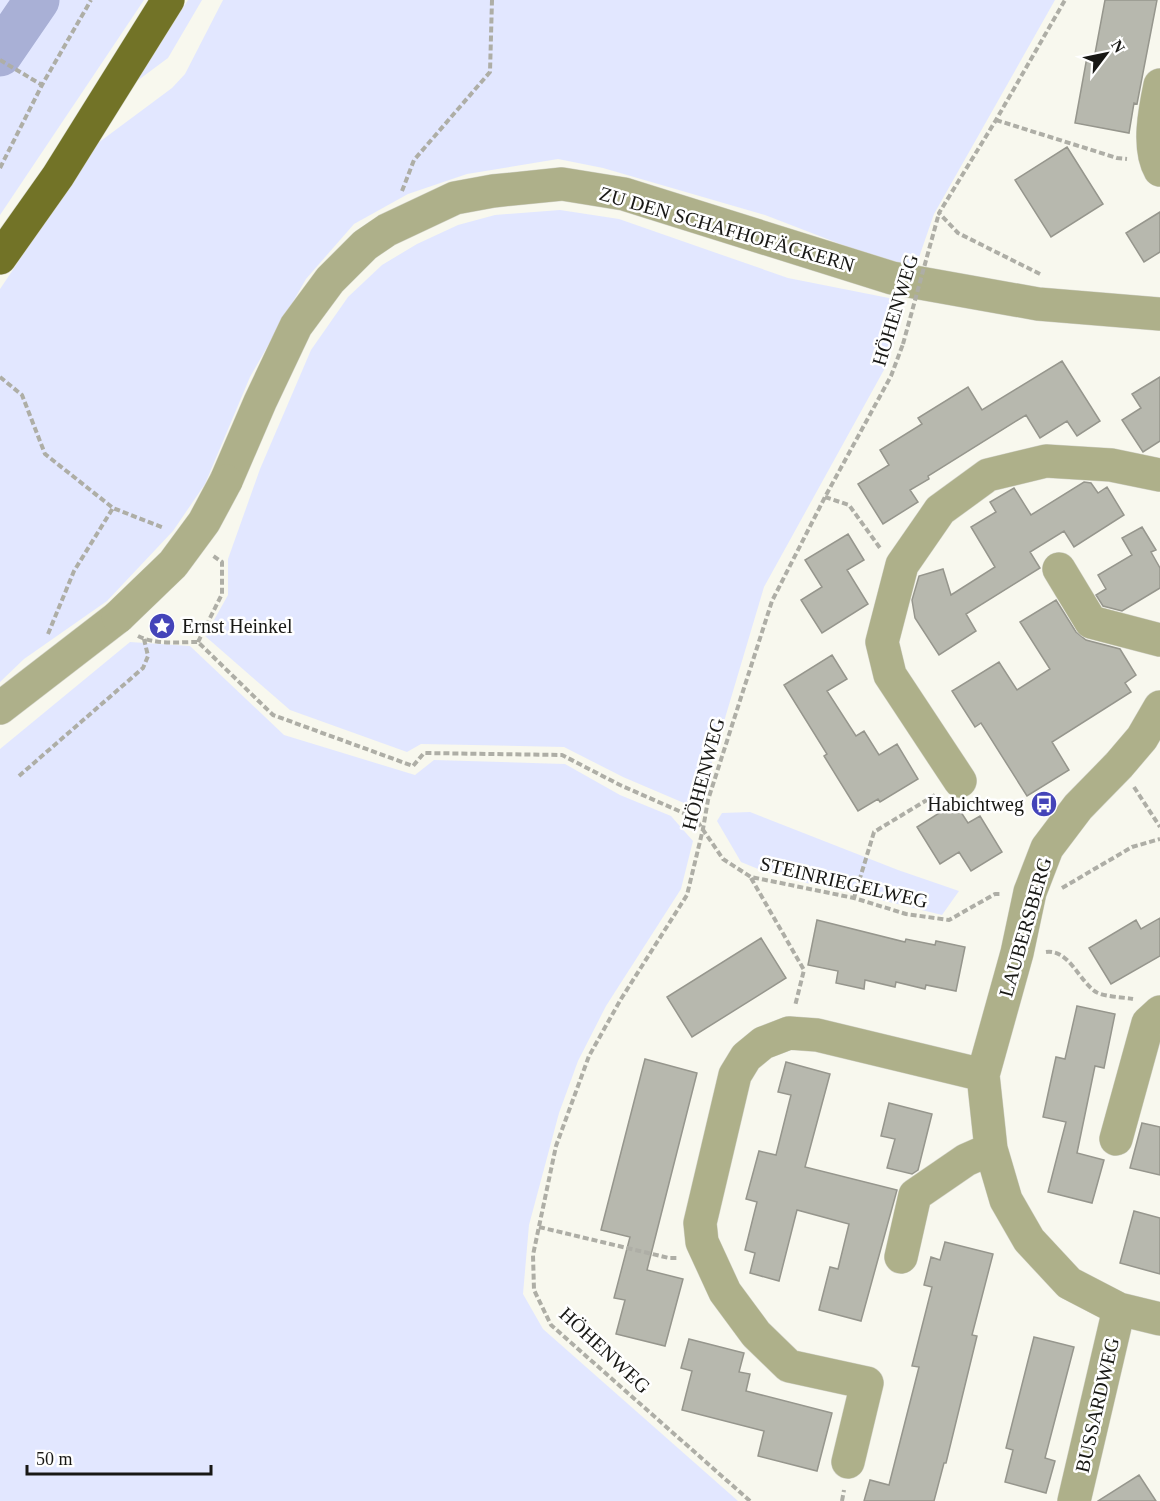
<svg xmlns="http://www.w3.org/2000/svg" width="1160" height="1501" viewBox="0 0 1160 1501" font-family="'Times New Roman',serif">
	<rect width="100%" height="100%" fill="#f8f8ee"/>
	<path fill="#e2e7ff" d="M 0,0 L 144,0 L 0,215 Z
		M 188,0 L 202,0 L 168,58 L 137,81 Z
		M 223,0 L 1055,0 L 934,214 L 916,266 L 892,264 L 765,215 L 603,168 L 558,159 L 467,174 L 408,194 L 354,224 L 306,279 L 250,377 L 205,484 L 173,531 L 107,601 L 24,659 L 0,682 L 0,289 L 98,143 L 172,88 L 185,74 Z
		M 560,210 L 619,219 L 788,278 L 904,301 L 885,368 L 764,587 L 698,809 L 623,777 L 564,747 L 421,744 L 407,752 L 290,710 L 205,636 L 228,595 L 228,559 L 260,469 L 311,350 L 348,297 L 382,265 L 417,244 L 458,225 L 495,215 Z
		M 130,642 L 190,646 L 284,735 L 415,775 L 434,760 L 565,764 L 620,795 L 671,816 L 693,841 L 681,889 L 606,1006 L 578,1061 L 559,1113 L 529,1225 L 523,1294 L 543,1329 L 738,1501 L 0,1501 L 0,749 Z
		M 750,812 L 898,870 L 959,891 L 942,915 L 881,900 L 849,889 L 806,883 L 763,871 L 741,862 L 717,821 L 722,813 Z"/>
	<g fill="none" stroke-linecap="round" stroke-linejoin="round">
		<path stroke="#a9b0d6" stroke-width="45" d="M 0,54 L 37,0"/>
	</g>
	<path fill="#b7b8ae" stroke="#96968d" stroke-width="1.5" d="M 1105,0 L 1157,0 L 1137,104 L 1134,103 L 1129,133 L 1075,123 L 1087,57 L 1094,59 Z
		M 1067,147 L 1103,204 L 1051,237 L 1015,180 Z
		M 1160,212 L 1160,252 L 1144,262 L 1126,233 Z
		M 1062,361 L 1100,421 L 1077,436 L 1067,421 L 1040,438 L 1026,415 L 928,476 L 929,479 L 910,490 L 918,502 L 883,524 L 858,484 L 889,465 L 880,450 L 922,424 L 918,418 L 968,387 L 982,410 Z
		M 1160,377 L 1160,441 L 1143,452 L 1122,420 L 1141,408 L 1132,394 Z
		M 1084,482 L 1091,483 L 1098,493 L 1107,487 L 1124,515 L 1074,547 L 1064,531 L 1030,552 L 1040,568 L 966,614 L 976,631 L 939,655 L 915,618 L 912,600 L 919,576 L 943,569 L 951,595 L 995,567 L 971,527 L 996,512 L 990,502 L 1014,488 L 1031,515 Z
		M 1142,527 L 1156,550 L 1151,552 L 1160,568 L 1160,588 L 1122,611 L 1103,606 L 1096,595 L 1106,589 L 1098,575 L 1132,555 L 1122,538 Z
		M 848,534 L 864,560 L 847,570 L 868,604 L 822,633 L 801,600 L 822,587 L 805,560 Z
		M 1056,600 L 1076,632 L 1086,640 L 1120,649 L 1136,675 L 1125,683 L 1131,692 L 1052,742 L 1069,770 L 1027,796 L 981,723 L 975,727 L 952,691 L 999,662 L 1017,690 L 1050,669 L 1020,622 Z
		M 832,655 L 847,679 L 827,691 L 856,736 L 864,731 L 879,755 L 897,744 L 918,779 L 880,802 L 878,799 L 858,811 L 824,756 L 827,754 L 784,685 Z
		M 955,803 L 968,823 L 980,816 L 1002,852 L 971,871 L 959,852 L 940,864 L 917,827 Z
		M 1160,918 L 1160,956 L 1111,984 L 1089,948 L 1136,920 L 1141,929 Z
		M 817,920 L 905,942 L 906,939 L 935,945 L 936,941 L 965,947 L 956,991 L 926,985 L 925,989 L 896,982 L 895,987 L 865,980 L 864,989 L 836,983 L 838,971 L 808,965 Z
		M 761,938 L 786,978 L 692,1037 L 667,997 Z
		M 1077,1006 L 1115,1014 L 1104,1068 L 1095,1066 L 1077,1153 L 1104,1160 L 1092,1203 L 1048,1192 L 1066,1122 L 1043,1117 L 1056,1057 L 1065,1059 Z
		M 645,1059 L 697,1073 L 647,1270 L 683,1279 L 665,1346 L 616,1334 L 625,1300 L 614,1298 L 630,1237 L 601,1230 Z
		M 786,1062 L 830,1074 L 805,1167 L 897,1190 L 861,1321 L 819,1310 L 830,1267 L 838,1269 L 849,1224 L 797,1210 L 779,1281 L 750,1273 L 755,1253 L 745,1250 L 757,1202 L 746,1199 L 759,1151 L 776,1155 L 791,1095 L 778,1092 Z
		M 889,1103 L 932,1114 L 918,1170 L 912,1174 L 887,1168 L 895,1139 L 881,1136 Z
		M 1142,1123 L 1160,1127 L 1160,1175 L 1130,1168 Z
		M 1134,1211 L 1160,1218 L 1160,1274 L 1120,1263 Z
		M 945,1242 L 993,1254 L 972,1335 L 977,1336 L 946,1463 L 944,1463 L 934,1501 L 864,1501 L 870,1480 L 889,1485 L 919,1367 L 912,1366 L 932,1287 L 924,1285 L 931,1257 L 940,1260 Z
		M 1034,1337 L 1074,1347 L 1045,1458 L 1055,1461 L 1046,1493 L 1005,1482 L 1013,1450 L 1006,1448 Z
		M 689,1339 L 744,1353 L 739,1372 L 750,1374 L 746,1391 L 832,1413 L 817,1471 L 758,1456 L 764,1431 L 682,1410 L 692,1371 L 681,1368 Z
		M 1139,1475 L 1156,1501 L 1098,1501 Z"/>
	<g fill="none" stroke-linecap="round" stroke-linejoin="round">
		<defs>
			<path id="minor" d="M 1160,85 C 1155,109 1147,148 1160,170
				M 226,481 L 260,402 L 296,326 L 330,280 L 365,245 L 387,230 L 455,198 L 493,191 L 562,184 L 624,194 L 892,278 L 1038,304 L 1160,314
				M 1059,569 L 1091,622 L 1160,640
				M 1160,707 L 1142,738 L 1119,765 L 1078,807 L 1047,848 L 1030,892 L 1017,953 L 983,1075 L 991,1149 L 1006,1200 L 1029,1240 L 1069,1283 L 1119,1309 L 1160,1319
				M 0,708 L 118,617
				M 960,781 L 890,675 L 882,642 L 902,565 L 940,510 L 988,475 L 1046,461 L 1111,465 L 1160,475
				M 1116,1139 L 1148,1023 L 1160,1012
				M 901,1257 L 915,1195 L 966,1160 L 991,1149
				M 848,1462 L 867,1383 L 789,1366 L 756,1334 L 725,1292 L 702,1242 L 700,1223 L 735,1075 L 746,1057 L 763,1043 L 789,1033 L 817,1035 L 983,1075
				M 1074,1501 L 1119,1309"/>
			<path id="major" d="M 0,258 L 58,176 L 168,0"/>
		</defs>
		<use href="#minor" stroke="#d4d4cb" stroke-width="34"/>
		<use href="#major" stroke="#d4d4cb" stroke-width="34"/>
		<path stroke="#aeaea6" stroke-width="4" stroke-dasharray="6 3" stroke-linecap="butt" d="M 0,60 L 42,85
			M 996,120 L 1117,158 L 1127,159
			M 0,168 L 42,85 L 91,0
			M 402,191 L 414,160 L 490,72 L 492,0
			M 1040,274 L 958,233 L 939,213 L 996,120 L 1065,0
			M 0,377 L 22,395 L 45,454 L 113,508 L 164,528
			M 825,497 L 849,505 L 880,548
			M 48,634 L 74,571 L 113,508
			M 138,636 C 155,645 179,642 198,642 L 273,715 L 413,766 L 424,753 L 562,755 L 620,785 L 695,818 L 723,859 L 751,877 L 854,898 L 906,914 L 949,920 L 995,894 L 1001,894
			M 198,642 L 222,594 L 222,562 L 212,555
			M 19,776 L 143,668 L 148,656 L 144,639
			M 1134,787 L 1160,827
			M 751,878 L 804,970 L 795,1006
			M 1062,888 L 1132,847 L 1160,839
			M 854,898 L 874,832 L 935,795
			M 1046,952 C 1069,949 1079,981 1096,992 C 1105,997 1122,997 1133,999
			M 539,1227 L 669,1258 L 679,1258
			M 750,1501 L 551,1325 L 534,1290 L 533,1255 L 556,1146 L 589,1056 L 621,999 L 687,895 L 703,829 L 708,800 L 772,601 L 825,497 L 891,376 L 903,344
			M 842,1501 L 844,1490"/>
		<use href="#minor" stroke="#aeb08a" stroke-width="33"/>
		<use href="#major" stroke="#727327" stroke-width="33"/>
		<defs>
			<path id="minor-bridge" d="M 118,617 L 173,564 L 204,522 L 226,481"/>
		</defs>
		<use href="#minor-bridge" stroke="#d4d4cb" stroke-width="34" stroke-linecap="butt"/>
		<path stroke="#aeaea6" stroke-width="4" stroke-dasharray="6 3" stroke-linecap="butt" d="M 903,344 L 939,213"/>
		<use href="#minor-bridge" stroke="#aeb08a" stroke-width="33"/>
	</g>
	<defs>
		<symbol id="sight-disc" viewBox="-11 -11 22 22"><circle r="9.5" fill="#4444b9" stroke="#fff"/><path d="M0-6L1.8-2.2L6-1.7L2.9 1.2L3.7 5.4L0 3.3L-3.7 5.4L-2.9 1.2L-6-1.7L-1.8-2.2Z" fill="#fff"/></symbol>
		<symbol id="bus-disc" viewBox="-11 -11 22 22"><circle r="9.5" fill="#4444b9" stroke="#fff"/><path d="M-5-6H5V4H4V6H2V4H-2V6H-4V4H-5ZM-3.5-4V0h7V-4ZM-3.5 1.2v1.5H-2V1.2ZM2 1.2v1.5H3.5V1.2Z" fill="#fff"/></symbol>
	</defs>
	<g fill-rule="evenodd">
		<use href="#sight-disc" x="147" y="611" width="30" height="30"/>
		<use href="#bus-disc" x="1029" y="789" width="30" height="30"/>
	</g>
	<g text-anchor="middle" stroke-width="5" stroke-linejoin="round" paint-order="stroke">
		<g font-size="20" fill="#181815" stroke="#fff">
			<text transform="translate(727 229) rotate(16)" y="7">ZU DEN SCHAFHOFÄCKERN</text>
			<text transform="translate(895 310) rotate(-73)" y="7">HÖHENWEG</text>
			<text transform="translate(703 774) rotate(-75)" y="7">HÖHENWEG</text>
			<text transform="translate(844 882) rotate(13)" y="7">STEINRIEGELWEG</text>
			<text transform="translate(1025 927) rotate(-74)" y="7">LAUBERSBERG</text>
			<text transform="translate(605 1350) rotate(43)" y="7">HÖHENWEG</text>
			<text transform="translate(1097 1405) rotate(-77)" y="7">BUSSARDWEG</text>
		</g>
		<g font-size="20" fill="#181815" stroke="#fff" text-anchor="start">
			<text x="182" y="633">Ernst Heinkel</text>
			<text x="1024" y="811" text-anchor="end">Habichtweg</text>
		</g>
	</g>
	<g transform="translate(1106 54) rotate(58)" stroke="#ffffff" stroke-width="4.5" paint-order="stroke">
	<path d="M0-4.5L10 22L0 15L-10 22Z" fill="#181815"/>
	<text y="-9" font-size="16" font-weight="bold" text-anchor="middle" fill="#181815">N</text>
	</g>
	<path d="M27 1465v9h184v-9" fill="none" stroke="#181815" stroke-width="3"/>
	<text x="36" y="1465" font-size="18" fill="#181815" stroke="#ffffff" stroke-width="4.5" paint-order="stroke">50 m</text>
</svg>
